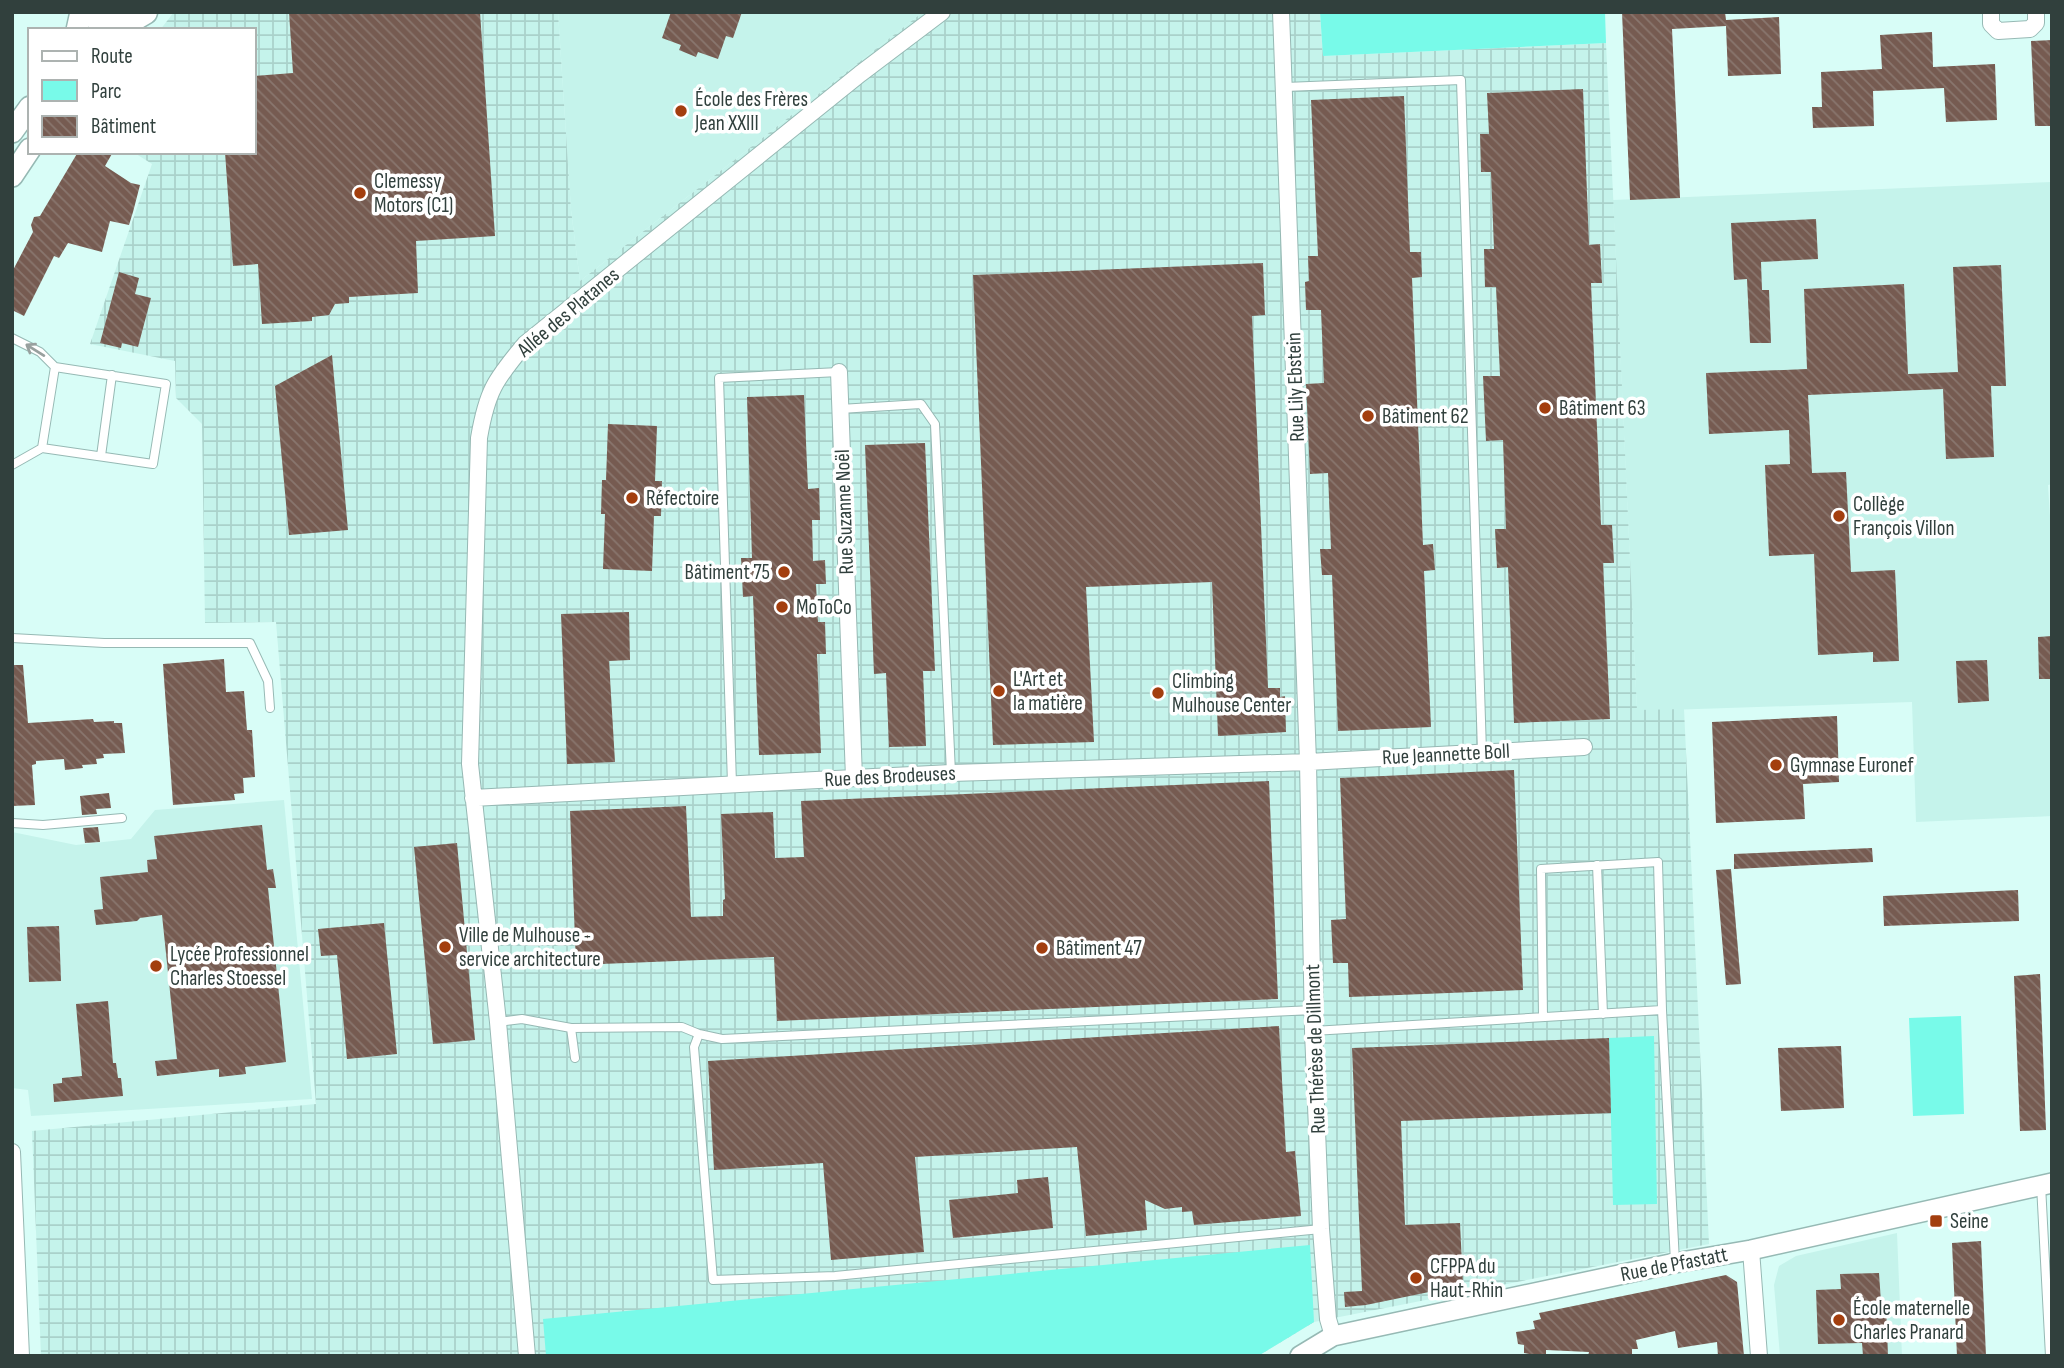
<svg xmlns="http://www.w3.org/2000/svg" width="2064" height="1368" viewBox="0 0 2064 1368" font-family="'Sofia Sans Condensed',sans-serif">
	<defs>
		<pattern id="industrial-grid" width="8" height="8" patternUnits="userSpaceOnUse" patternTransform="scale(1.75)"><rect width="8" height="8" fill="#c5f3eb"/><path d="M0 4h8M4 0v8" fill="none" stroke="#aad1ca"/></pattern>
		<pattern id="building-back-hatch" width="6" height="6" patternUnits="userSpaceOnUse" patternTransform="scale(1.75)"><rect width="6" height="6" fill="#765b51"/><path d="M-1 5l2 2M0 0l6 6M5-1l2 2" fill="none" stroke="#89766e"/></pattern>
	</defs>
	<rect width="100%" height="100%" fill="#d8fdf7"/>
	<path fill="#c5f3eb" d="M 558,12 L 923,12 L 580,281 L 571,210 Z
		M 2052,182 L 2052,484 L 2048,485 L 2052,548 L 2052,816 L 1916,822 L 1912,702 L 1637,711 L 1613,200 Z
		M 284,800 L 312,1099 L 31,1116 L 28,1090 L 12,1088 L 12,832 L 76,845 L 131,839 L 155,810 Z
		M 1897,1233 L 1902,1356 L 1780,1356 L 1774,1285 L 1779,1266 L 1796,1256 Z"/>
	<path fill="url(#industrial-grid)" d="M 174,12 L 558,12 L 571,210 L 580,281 L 923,12 L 1320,12 L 1323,56 L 1606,43 L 1637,710 L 1684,709 L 1709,1244 L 1314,1322 L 1258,1356 L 41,1356 L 32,1131 L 316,1104 L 276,622 L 205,623 L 202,424 L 176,398 L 175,361 L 90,344 L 152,164 L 133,152 L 254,152 L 254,30 L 160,30 Z"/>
	<path fill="#78fae9" d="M 1320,12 L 1605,12 L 1606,43 L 1323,56 Z
		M 1961,1016 L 1964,1114 L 1913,1116 L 1909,1018 Z
		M 1654,1036 L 1657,1204 L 1613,1205 L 1609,1038 Z
		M 1310,1245 L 1314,1322 L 1258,1356 L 546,1356 L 543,1319 Z"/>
	<path fill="url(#building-back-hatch)" d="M 289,12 L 480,12 L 495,236 L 416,241 L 418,293 L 349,297 L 349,303 L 335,304 L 329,315 L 312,317 L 312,321 L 262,324 L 258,264 L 233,266 L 225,152 L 254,152 L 254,76 L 293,73 Z
		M 671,12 L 742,12 L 733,38 L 726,36 L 718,59 L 698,52 L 696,57 L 679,50 L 681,45 L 662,38 Z
		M 1622,12 L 1725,12 L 1726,20 L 1779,17 L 1781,74 L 1728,76 L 1726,26 L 1672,29 L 1680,198 L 1630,200 Z
		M 1932,32 L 1933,67 L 1995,64 L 1997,120 L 1946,122 L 1944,88 L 1900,90 L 1873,91 L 1874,126 L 1813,128 L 1812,107 L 1822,107 L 1821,72 L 1882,69 L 1880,35 Z
		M 2052,40 L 2052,126 L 2035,126 L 2031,41 Z
		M 1583,89 L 1589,245 L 1600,244 L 1602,283 L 1591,283 L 1601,525 L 1612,525 L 1614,563 L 1603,563 L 1610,719 L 1514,723 L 1508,567 L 1497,568 L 1495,529 L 1506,529 L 1503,440 L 1486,441 L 1483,376 L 1500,376 L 1496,287 L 1485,287 L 1484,249 L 1494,249 L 1491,172 L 1481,172 L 1480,134 L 1489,134 L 1487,93 Z
		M 1404,96 L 1410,252 L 1421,252 L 1422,277 L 1412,278 L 1423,545 L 1433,544 L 1435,570 L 1424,571 L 1431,727 L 1338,731 L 1332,575 L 1322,575 L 1320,549 L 1331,549 L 1328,473 L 1310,474 L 1306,384 L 1324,383 L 1321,310 L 1306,310 L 1305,282 L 1309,281 L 1308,256 L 1318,256 L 1311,100 Z
		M 78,152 L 113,152 L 105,166 L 131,183 L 140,185 L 133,212 L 129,225 L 110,221 L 102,252 L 68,243 L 59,258 L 54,256 L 24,316 L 12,310 L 12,272 L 33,232 L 31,225 L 34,217 L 40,216 Z
		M 1816,219 L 1818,259 L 1761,262 L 1762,290 L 1769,290 L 1771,343 L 1750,343 L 1747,279 L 1734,280 L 1731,223 Z
		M 1263,263 L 1265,315 L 1252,316 L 1268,688 L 1280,688 L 1280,697 L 1285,696 L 1286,732 L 1218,736 L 1212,582 L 1086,587 L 1094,742 L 993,745 L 973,275 Z
		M 2001,265 L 2006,386 L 1991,386 L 1994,457 L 1946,459 L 1943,389 L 1808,395 L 1812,473 L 1846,472 L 1851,572 L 1895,570 L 1899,661 L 1873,662 L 1873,652 L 1818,655 L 1814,554 L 1769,556 L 1765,465 L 1790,464 L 1789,430 L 1709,434 L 1706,373 L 1807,369 L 1804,289 L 1904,284 L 1908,374 L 1958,372 L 1953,267 Z
		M 119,272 L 139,278 L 135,294 L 151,298 L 138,347 L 122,343 L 121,348 L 100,343 Z
		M 332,355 L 348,530 L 289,535 L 275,386 Z
		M 804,395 L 808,489 L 819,488 L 820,520 L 812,520 L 813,561 L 825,560 L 826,584 L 816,584 L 818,622 L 825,622 L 826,654 L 817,654 L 821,753 L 759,755 L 753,596 L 743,597 L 741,558 L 752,558 L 747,397 Z
		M 608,424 L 657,426 L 655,481 L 662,481 L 661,516 L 654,516 L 652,571 L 603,569 L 605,514 L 601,514 L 602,480 L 606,480 Z
		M 925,443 L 935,671 L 923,671 L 926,746 L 889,747 L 886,673 L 874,674 L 865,445 Z
		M 629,612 L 630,660 L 609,661 L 615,762 L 567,764 L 561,614 Z
		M 2052,636 L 2052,679 L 2039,679 L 2038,637 Z
		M 224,659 L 226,692 L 244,691 L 247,730 L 252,730 L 255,777 L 243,778 L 244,793 L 234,794 L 235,800 L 173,805 L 163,664 Z
		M 1987,660 L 1989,701 L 1958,703 L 1956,661 Z
		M 12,665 L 23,665 L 28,723 L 93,719 L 94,722 L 114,721 L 114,723 L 122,723 L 125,753 L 103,754 L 104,758 L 96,759 L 97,764 L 82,765 L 83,768 L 65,770 L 64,759 L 36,761 L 36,764 L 32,765 L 35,805 L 12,806 Z
		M 1837,716 L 1839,782 L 1803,784 L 1805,819 L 1716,823 L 1712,722 Z
		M 1514,770 L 1523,990 L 1349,997 L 1348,963 L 1333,963 L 1331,920 L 1346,919 L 1340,778 Z
		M 1269,781 L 1278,999 L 777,1021 L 774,957 L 576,965 L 570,811 L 686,806 L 691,917 L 723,916 L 723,900 L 725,899 L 721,814 L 773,812 L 775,858 L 804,857 L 801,801 Z
		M 109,793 L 111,808 L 96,809 L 97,814 L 82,815 L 80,796 Z
		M 262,825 L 267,870 L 273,869 L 276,888 L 268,888 L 286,1062 L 245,1067 L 246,1074 L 219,1077 L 219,1069 L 157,1076 L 155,1061 L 177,1059 L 162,915 L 140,918 L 137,921 L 96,925 L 94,910 L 103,909 L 100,877 L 148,872 L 147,860 L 157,859 L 154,836 Z
		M 98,827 L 100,842 L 85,843 L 83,828 Z
		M 457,843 L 475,1040 L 433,1044 L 414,847 Z
		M 1872,848 L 1873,862 L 1734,869 L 1734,854 Z
		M 1731,869 L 1741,984 L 1726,985 L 1716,870 Z
		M 2018,890 L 2019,921 L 1884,926 L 1883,896 Z
		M 384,923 L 397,1054 L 347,1059 L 337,955 L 321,956 L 318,929 Z
		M 59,926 L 61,981 L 29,982 L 27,927 Z
		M 2040,974 L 2046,1130 L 2020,1131 L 2014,976 Z
		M 108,1001 L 113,1063 L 116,1063 L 118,1078 L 121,1078 L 123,1096 L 54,1102 L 53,1084 L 62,1083 L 62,1078 L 82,1076 L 76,1004 Z
		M 1279,1026 L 1286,1152 L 1295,1151 L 1301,1216 L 1194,1225 L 1192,1211 L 1182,1212 L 1182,1207 L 1165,1209 L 1145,1200 L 1147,1230 L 1086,1236 L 1077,1147 L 915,1157 L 924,1252 L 831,1260 L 823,1163 L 714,1170 L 708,1061 Z
		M 1609,1038 L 1611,1113 L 1401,1121 L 1405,1225 L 1460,1223 L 1463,1285 L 1366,1305 L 1345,1307 L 1344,1292 L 1362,1291 L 1352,1048 Z
		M 1841,1046 L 1844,1108 L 1781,1111 L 1778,1048 Z
		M 1048,1177 L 1053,1228 L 953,1238 L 949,1200 L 1018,1193 L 1017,1180 Z
		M 1981,1241 L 1986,1356 L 1957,1356 L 1952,1243 Z
		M 1879,1273 L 1881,1302 L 1886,1302 L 1888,1356 L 1863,1356 L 1862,1343 L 1818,1344 L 1816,1290 L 1841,1289 L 1840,1274 Z
		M 1726,1275 L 1737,1282 L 1744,1356 L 1718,1356 L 1717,1342 L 1678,1348 L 1675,1331 L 1636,1340 L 1638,1349 L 1632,1349 L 1632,1356 L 1588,1356 L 1589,1352 L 1546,1350 L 1546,1356 L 1540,1356 L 1524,1353 L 1524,1345 L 1518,1344 L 1516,1332 L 1535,1329 L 1533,1321 L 1541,1319 L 1539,1313 Z"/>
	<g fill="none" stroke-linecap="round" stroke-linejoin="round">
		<defs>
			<path id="service" d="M 1285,87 L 1461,80 L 1482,752
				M 12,338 L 40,352 L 55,367
				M 55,367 L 166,384 L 153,464 L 42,448 Z
				M 840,409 L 921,404 L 935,424 L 951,773
				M 101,456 L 112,375
				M 12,465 L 42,448
				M 12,638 L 104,643 L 250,643 L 268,681 L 270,708
				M 732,784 L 719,378 L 839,372
				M 12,823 L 43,825 L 122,818
				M 1597,865 L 1603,1014
				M 1543,1017 L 1541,869 L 1658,862 L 1662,1010
				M 498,1022 L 522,1019 L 571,1028 L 682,1027 L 699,1034 L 722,1039 L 1313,1010
				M 571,1028 L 575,1058
				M 1313,1031 L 1662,1010 L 1675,1262
				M 699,1034 L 694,1047 L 713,1280 L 835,1276 L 1321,1229
				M 2041,1185 L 2050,1356"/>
			<path id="minor" d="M 1281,12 L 1308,762 L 1313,1031 L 1321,1229 L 1328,1319 L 1333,1336
				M 1991,12 L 1991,24 L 1998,31 L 2030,29 L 2036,23 L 2036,12
				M 839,372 L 854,778
				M 473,798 L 951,773 L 1308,762 L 1584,747
				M 12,1152 L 21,1356
				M 1751,1250 L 1759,1356
				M 527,1356 L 498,1022 L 470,764 L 479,438 C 487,391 495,380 525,344 L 860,74 L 942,12"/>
			<path id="tertiary" d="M 1300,1356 L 1333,1336 L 1675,1263 L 1751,1250 L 2052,1183"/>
			<path id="secondary" d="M 77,30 L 81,12
				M 12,132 L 30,107
				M 12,176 L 30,149"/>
			<path id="primary" d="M 89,12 C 106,27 127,24 145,12"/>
		</defs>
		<use href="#service" stroke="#96b9b4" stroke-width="10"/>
		<use href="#minor" stroke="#96b9b4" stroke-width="18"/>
		<use href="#tertiary" stroke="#96b9b4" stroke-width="22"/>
		<use href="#secondary" stroke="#96b9b4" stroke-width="24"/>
		<use href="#primary" stroke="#96b9b4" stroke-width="27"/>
		<use href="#service" stroke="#fff" stroke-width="8"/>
		<use href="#minor" stroke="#fff" stroke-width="16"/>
		<use href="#tertiary" stroke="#fff" stroke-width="19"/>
		<use href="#secondary" stroke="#fff" stroke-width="21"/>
		<use href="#primary" stroke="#fff" stroke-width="24"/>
	</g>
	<defs><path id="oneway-shaft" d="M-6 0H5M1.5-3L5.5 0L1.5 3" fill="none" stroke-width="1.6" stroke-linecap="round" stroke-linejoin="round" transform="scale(1.75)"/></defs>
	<use stroke="#98a09e" href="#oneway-shaft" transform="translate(35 350) rotate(-148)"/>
	<g fill="#a33e0e" stroke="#fff" stroke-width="2.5">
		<circle cx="681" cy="111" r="7"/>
		<circle cx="360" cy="193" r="7"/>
		<circle cx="1545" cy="408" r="7"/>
		<circle cx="1368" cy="416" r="7"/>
		<circle cx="632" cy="498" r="7"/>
		<circle cx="1839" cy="516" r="7"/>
		<circle cx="784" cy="572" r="7"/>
		<circle cx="782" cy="607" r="7"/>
		<circle cx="999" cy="691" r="7"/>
		<circle cx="1158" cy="693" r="7"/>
		<circle cx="1776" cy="765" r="7"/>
		<circle cx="445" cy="947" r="7"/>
		<circle cx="1042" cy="948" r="7"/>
		<circle cx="156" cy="966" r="7"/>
		<rect x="1929" y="1214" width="14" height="14" rx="3.5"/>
		<circle cx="1416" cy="1278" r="7"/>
		<circle cx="1839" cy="1320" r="7"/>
	</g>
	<g text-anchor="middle" stroke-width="7" stroke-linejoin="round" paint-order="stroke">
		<g font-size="21" fill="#31403d" stroke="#fff" text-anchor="start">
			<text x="695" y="106">École des Frères<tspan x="695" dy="24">Jean XXIII</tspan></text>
			<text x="374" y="188">Clemessy<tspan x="374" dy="24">Motors (C1)</tspan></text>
			<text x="1559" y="415">Bâtiment 63</text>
			<text x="1382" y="423">Bâtiment 62</text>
			<text x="646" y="505">Réfectoire</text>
			<text x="1853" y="511">Collège<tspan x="1853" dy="24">François Villon</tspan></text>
			<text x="770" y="579" text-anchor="end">Bâtiment 75</text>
			<text x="796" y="614">MoToCo</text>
			<text x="1013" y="686">L'Art et<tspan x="1013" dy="24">la matière</tspan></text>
			<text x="1172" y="688">Climbing<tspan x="1172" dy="24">Mulhouse Center</tspan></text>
			<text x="1790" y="772">Gymnase Euronef</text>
			<text x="459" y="942">Ville de Mulhouse -<tspan x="459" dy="24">service architecture</tspan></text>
			<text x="1056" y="955">Bâtiment 47</text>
			<text x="170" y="961">Lycée Professionnel<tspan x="170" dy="24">Charles Stoessel</tspan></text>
			<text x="1950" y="1228">Seine</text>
			<text x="1430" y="1273">CFPPA du<tspan x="1430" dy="24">Haut-Rhin</tspan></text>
			<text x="1853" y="1315">École maternelle<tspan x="1853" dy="24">Charles Pranard</tspan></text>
		</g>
		<g font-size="21" fill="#31403d" stroke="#fff">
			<text transform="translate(568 312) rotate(-40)" y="7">Allée des Platanes</text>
			<text transform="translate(1295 387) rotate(-92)" y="7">Rue Lily Ebstein</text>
			<text transform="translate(844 512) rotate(-92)" y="7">Rue Suzanne Noël</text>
			<text transform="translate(1446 754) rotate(-3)" y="7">Rue Jeannette Boll</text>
			<text transform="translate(890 776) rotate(-3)" y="7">Rue des Brodeuses</text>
			<text transform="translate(1315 1049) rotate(-92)" y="7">Rue Thérèse de Dillmont</text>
			<text transform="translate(1674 1264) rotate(-11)" y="7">Rue de Pfastatt</text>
		</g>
	</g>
	<rect width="2064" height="1368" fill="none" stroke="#31403d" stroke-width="28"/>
	<rect x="28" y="28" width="228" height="126" fill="#ffffff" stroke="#adb3b1" stroke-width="2"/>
	<rect x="42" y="51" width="35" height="10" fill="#ffffff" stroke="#adb3b1" stroke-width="2"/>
	<text x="91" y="63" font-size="21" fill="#31403d">Route</text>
	<rect x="42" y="80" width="35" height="21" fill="#78fae9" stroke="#adb3b1" stroke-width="2"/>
	<text x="91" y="98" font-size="21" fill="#31403d">Parc</text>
	<rect x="42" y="116" width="35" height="21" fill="url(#building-back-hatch)" stroke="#adb3b1" stroke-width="2"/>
	<text x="91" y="133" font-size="21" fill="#31403d">Bâtiment</text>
</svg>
